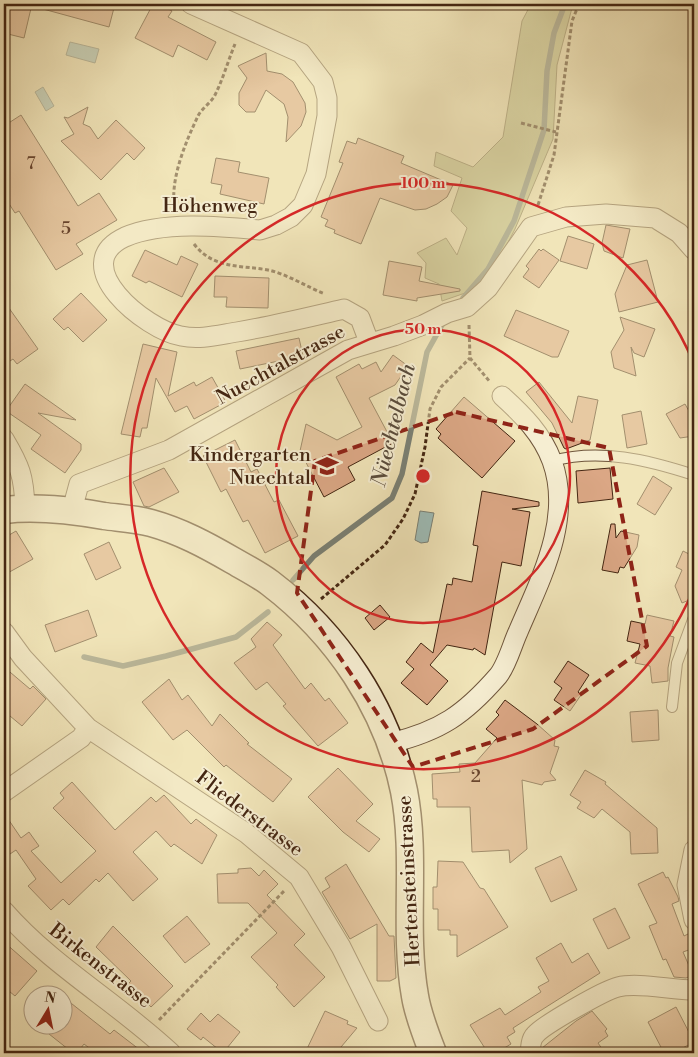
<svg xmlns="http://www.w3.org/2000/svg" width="698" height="1057" viewBox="0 0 698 1057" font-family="'Libre Bodoni',serif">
	<rect width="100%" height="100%" fill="#f1e5b9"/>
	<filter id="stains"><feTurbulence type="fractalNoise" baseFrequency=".004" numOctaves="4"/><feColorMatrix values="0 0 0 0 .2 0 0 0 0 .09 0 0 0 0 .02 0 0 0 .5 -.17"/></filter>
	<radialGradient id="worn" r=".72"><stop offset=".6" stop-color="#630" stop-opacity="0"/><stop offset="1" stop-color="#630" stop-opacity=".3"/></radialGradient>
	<path fill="#c1c28a" stroke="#82744e" d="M 531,4 L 573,4 L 557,65 L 553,139 L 515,229 L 497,264 L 471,291 L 442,301 L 439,284 L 425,278 L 426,263 L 417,253 L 446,238 L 457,255 L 467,228 L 451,211 L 462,178 L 434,166 L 436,152 L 473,167 L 503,137 L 522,21 Z"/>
	<path fill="#9ebdb8" stroke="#7a8176" d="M 70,42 L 99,49 L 95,63 L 66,55 Z
		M 43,87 L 54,106 L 46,111 L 35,92 Z
		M 420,511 L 434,513 L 428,542 L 421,543 L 415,540 Z"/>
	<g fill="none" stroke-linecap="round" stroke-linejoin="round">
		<path stroke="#7a8176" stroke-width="5.5" d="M 463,298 L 488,269 L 514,221 L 544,130 L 547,71 L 554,33 L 565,4
			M 293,580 L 314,556 L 392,498 L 402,474 L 427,352 L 442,325
			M 84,657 L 123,666 L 166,656 L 236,637 L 268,612"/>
	</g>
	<path fill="#dba785" stroke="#442612" d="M 4,4 L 32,4 L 24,38 L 4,33 Z
		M 43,4 L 115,4 L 109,27 L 43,9 Z
		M 153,4 L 159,4 L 172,11 L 168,17 L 216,42 L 207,60 L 178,45 L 173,57 L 135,38 Z
		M 266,53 L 267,71 L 282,74 L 293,82 L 305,103 L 306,112 L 301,126 L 286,142 L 288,117 L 284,104 L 266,90 L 255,112 L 246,112 L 239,105 L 239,93 L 247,78 L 238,66 Z
		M 88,107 L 83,124 L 90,127 L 98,139 L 116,120 L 145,148 L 134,160 L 127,153 L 101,180 L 61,141 L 74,134 L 64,117 L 68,118 Z
		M 21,115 L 78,206 L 99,193 L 117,220 L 76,244 L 83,254 L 56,270 L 19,211 L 15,213 L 4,196 L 4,126 Z
		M 358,138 L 404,156 L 401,163 L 453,185 L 447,197 L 437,204 L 426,209 L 415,210 L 380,198 L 361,244 L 334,233 L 335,230 L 325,226 L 328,220 L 321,217 L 343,163 L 339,162 L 347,141 L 356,144 Z
		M 216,158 L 240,162 L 238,172 L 269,178 L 264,204 L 220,194 L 222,185 L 211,183 Z
		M 606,225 L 630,229 L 623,258 L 604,251 L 602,243 Z
		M 568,236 L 594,244 L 587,269 L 560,261 Z
		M 539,249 L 541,251 L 543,249 L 559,260 L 539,288 L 523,277 L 529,269 L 526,266 Z
		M 145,250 L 177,265 L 181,256 L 198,264 L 182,297 L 149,281 L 146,283 L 132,276 Z
		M 647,260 L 658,302 L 619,312 L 615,294 L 627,265 Z
		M 389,261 L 422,267 L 419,281 L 460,289 L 460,291 L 417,298 L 417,301 L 383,295 Z
		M 215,276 L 269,278 L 268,308 L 226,307 L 227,297 L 214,297 Z
		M 81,293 L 107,320 L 83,342 L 68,327 L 64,330 L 53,319 Z
		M 4,301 L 38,349 L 17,364 L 13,359 L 4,365 Z
		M 516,310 L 569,331 L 558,357 L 552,357 L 504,336 Z
		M 620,317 L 655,329 L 644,357 L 634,353 L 631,347 L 636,376 L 614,368 L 611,352 L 624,330 Z
		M 299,338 L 303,356 L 240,369 L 236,351 Z
		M 143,344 L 177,352 L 168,396 L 194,382 L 196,386 L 212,377 L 226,402 L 194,419 L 187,406 L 175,412 L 156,378 L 147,428 L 142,428 L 140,437 L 121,434 Z
		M 393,355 L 408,366 L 395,385 L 369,398 L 393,443 L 348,467 L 355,480 L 324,497 L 300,451 L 306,424 L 337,440 L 362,427 L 336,377 L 359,364 L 362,369 L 376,362 L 381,372 Z
		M 539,382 L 572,423 L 578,396 L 598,400 L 590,440 L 566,449 L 564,448 L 552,423 L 526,392 Z
		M 25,384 L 76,420 L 38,413 L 81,444 L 81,450 L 65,473 L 31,449 L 41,435 L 6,411 Z
		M 464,397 L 515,441 L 482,478 L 438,438 L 441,434 L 436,429 Z
		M 685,404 L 694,420 L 694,436 L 680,438 L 666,414 Z
		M 641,411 L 647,444 L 627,448 L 622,415 Z
		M 235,440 L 251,472 L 257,469 L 274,502 L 279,500 L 298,536 L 265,553 L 248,520 L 243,522 L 226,489 L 221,492 L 203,456 Z
		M 164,468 L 179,492 L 149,507 L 144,506 L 133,482 Z
		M 610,468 L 613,499 L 578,503 L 576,471 Z
		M 653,476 L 672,488 L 655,515 L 637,504 Z
		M 482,491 L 539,502 L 539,506 L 512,509 L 530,512 L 521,566 L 502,562 L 485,655 L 474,648 L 473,650 L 447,645 L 430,665 L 448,681 L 427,705 L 401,683 L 414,669 L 406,662 L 421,643 L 433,653 L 447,584 L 452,585 L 453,578 L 472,582 L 478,546 L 473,545 Z
		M 611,524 L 615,524 L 616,538 L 621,531 L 639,535 L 637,547 L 624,568 L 620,567 L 618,573 L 602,570 Z
		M 16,531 L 33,559 L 4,575 L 4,538 Z
		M 109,542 L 121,568 L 96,580 L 84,554 Z
		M 694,543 L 694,598 L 682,603 L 675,586 L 682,570 L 676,567 L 683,551 L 689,554 Z
		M 380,605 L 390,617 L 374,630 L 365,618 Z
		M 88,610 L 97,636 L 55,652 L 45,625 Z
		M 647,615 L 674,621 L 670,636 L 674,637 L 668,668 L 668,681 L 652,683 L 650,666 L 635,663 L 640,644 L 627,641 L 631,621 L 645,624 Z
		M 267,622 L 282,635 L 273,645 L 305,689 L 311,683 L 325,701 L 329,698 L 348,723 L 318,746 L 283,706 L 286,704 L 267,682 L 256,690 L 234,663 L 256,647 L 251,639 Z
		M 568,661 L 589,675 L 578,692 L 581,695 L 570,711 L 554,700 L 562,688 L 554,682 Z
		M 4,667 L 30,689 L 33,686 L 46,699 L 22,726 L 4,711 Z
		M 169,679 L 182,700 L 188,695 L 212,726 L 220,714 L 249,743 L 247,744 L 292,779 L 273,802 L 226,765 L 224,767 L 187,730 L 173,740 L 142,702 Z
		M 505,700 L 537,724 L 555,740 L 554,746 L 559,747 L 550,773 L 556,780 L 544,782 L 542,785 L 522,780 L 527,849 L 510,863 L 509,850 L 472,852 L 470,807 L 437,807 L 437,799 L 433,799 L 432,774 L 460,772 L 459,764 L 475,763 L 497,738 L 486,729 L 499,715 L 496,712 Z
		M 658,710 L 659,740 L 632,742 L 630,712 Z
		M 338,768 L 373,804 L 356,821 L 380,839 L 369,852 L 343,832 L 308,797 Z
		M 585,770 L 606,782 L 605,784 L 657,828 L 658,853 L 631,854 L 630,832 L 602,809 L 594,818 L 577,808 L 581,802 L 570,795 Z
		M 72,782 L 115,830 L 151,797 L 156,802 L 164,795 L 191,824 L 196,819 L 217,835 L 202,864 L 174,844 L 171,847 L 156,831 L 133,852 L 158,879 L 133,901 L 108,873 L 99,882 L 96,879 L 69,905 L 63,899 L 51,910 L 28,886 L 36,879 L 16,850 L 4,858 L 4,813 L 21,838 L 29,832 L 39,846 L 31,851 L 61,883 L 96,851 L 53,808 L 64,798 L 60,793 Z
		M 561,856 L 577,890 L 551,902 L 535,868 Z
		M 438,861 L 463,862 L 480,888 L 484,889 L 508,927 L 457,957 L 457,935 L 450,935 L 450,930 L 438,930 L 438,909 L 433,909 L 433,887 L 437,887 Z
		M 346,864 L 389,936 L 394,936 L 396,978 L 390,981 L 377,981 L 377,924 L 350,939 L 322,892 L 330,887 L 325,878 Z
		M 251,868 L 259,876 L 264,870 L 278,884 L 267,895 L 305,934 L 294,945 L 325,977 L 294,1007 L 276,987 L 278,985 L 251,957 L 277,933 L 248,903 L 218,903 L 217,874 L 238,873 L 238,869 Z
		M 663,872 L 666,878 L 668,877 L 678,897 L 679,901 L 672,904 L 684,936 L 690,933 L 694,944 L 694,948 L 683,952 L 693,975 L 686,978 L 674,977 L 666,959 L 663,960 L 649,926 L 657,923 L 638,884 Z
		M 615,908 L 630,938 L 608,949 L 593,919 Z
		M 187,916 L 210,944 L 185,963 L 163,936 Z
		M 113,926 L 173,986 L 151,1007 L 128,984 L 131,981 L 96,947 Z
		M 4,942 L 37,971 L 15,996 L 4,987 Z
		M 561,943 L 572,963 L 588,953 L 600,973 L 513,1028 L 515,1032 L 507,1037 L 511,1044 L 496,1053 L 488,1053 L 470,1025 L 500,1008 L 505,1015 L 541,992 L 538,987 L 549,981 L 536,958 Z
		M 62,996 L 110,1034 L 114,1030 L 144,1053 L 96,1053 L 84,1044 L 77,1053 L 73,1053 L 49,1034 L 57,1024 L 62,1024 Z
		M 676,1007 L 694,1042 L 673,1053 L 664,1053 L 648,1022 Z
		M 325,1011 L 348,1021 L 347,1024 L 357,1028 L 336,1053 L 305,1053 Z
		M 592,1011 L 607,1029 L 605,1031 L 608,1036 L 598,1043 L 605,1053 L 542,1053 L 542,1048 L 576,1021 Z
		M 201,1013 L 210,1022 L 218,1014 L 240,1032 L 223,1053 L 203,1037 L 201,1040 L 187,1029 Z"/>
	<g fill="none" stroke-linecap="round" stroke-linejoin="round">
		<defs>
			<path id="lane" d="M 552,461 C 600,448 648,460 694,475
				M 672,707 L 677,663 L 694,617"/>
			<path id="street" d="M 191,4 L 301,53 L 323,82 L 327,98 L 327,116 L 316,174 L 303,205 L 291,217 L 276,225 L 260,230 C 219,226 162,221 125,237 C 65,265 146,330 181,336 C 200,340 218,335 237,332 C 273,326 309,317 344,309 L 360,318 L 369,342
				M 4,439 C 20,466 24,476 25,508
				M 72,510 L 79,484 L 169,450 L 348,350 L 394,336 L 423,325 L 447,313 L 467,307 L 488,288 L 531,227 L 566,217 L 606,214 L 655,218 L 679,233 L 694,250
				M 4,632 L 23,658 L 88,728
				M 391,743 C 440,731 464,715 498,676 C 507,665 512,645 518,632 C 540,580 573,519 552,461 C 542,434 523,415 502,396
				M 4,792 L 81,738 L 88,728 L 246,833 L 299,877 L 341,947 L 378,1021
				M 694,850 L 687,885 L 694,920
				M 4,911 C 52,966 118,1003 171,1053
				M 531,1053 C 530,1048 531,1039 535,1035 C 543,1025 605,990 618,987 C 638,982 671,990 694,990"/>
			<path id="secondary" d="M 4,510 C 37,506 70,510 104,516 C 119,518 136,519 151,523 C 180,531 206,545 232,560 C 244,567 258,574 270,583 C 337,634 387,708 404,791 C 417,858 403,928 415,996 C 418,1015 426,1035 433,1053"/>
		</defs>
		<use href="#lane" stroke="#6f563c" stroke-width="12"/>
		<use href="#street" stroke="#6f563c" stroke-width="21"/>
		<use href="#secondary" stroke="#442612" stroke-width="29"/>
		<path stroke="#442612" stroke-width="3" stroke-dasharray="4 2.5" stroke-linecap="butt" d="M 564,4 L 577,9
			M 521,123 L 556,132
			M 538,205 L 554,155 L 572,21 L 579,4
			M 175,209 C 169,181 186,141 198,116 C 202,108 211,103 215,95 C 223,79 228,61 235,44
			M 194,244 C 213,269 240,265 268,270 C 287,274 307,287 325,294
			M 469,325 L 470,358 L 490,382
			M 321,599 L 385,545 L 403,519 L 415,494 L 425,447 L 430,409 L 441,387 L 470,358
			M 159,1020 L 285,890"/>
		<use href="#lane" stroke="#f6eed2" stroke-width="10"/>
		<use href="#street" stroke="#f6eed2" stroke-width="19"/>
		<use href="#secondary" stroke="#f6eed2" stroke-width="26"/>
	</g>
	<path d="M0 0H698V1057H0ZM 456,412 L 609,448 L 647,646 L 533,729 L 413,767 L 297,593 L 315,461 Z" fill="#f1e5b9" fill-opacity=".55" fill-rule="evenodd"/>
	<path fill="none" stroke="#8f2418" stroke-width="4" stroke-dasharray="10 6" stroke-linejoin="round" d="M 456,412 L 609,448 L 647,646 L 533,729 L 413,767 L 297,593 L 315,461 Z"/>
	<g fill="none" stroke="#d62828" stroke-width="2.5">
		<circle cx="423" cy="476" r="147"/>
		<path d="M694 588A293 293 0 1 1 694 364"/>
	</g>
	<defs>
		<symbol id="school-bare" viewBox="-9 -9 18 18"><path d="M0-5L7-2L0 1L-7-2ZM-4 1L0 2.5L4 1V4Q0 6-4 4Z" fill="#8f2418" stroke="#f6eed2" stroke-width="2.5" paint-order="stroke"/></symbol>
	</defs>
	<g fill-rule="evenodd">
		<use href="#school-bare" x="311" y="450" width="32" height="32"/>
	</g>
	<g text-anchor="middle" stroke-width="4" stroke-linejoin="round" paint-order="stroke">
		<g font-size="18" fill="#6a462f">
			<text x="31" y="169">7</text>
			<text x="66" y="234">5</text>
			<text x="476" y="782">2</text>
		</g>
		<g font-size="20" fill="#442612" stroke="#f6eed2">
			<text x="210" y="212">Höhenweg</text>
			<text transform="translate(280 364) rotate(-29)" y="7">Nuechtalstrasse</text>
			<text transform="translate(250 813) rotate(37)" y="7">Fliederstrasse</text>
			<text transform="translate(408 881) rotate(-93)" y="7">Hertensteinstrasse</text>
			<text transform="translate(101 965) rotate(38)" y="7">Birkenstrasse</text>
		</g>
		<g font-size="20" fill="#442612" stroke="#f6eed2" text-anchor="end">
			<text x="311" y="461">Kindergarten<tspan x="311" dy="23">Nuechtal</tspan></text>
		</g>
		<g font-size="21" font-style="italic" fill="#5a4c3c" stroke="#f6eed2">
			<text transform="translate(393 425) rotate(-76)" y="7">Nüechtelbach</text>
		</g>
	</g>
	<circle cx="423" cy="476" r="8" fill="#d62828" stroke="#f6eed2" stroke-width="2.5"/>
	<g font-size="15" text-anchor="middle" font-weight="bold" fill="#d62828" stroke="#f6eed2" stroke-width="4" stroke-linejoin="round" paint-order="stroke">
		<text x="423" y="188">100 m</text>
		<text x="423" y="334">50 m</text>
	</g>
	<rect width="698" height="1057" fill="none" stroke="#f1e5b9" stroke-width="20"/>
	<rect x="5" y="5" width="688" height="1047" fill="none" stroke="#442612" stroke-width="2.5"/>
	<rect x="10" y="10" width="678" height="1037" fill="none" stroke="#442612"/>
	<g transform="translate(48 1010) rotate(10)"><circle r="24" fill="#f6eed2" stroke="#af9e85"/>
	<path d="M0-4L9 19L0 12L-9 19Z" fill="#8f2418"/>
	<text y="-8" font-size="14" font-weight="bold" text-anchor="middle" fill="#442612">N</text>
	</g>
	<rect width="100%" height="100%" filter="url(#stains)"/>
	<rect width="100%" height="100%" fill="url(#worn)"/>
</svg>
